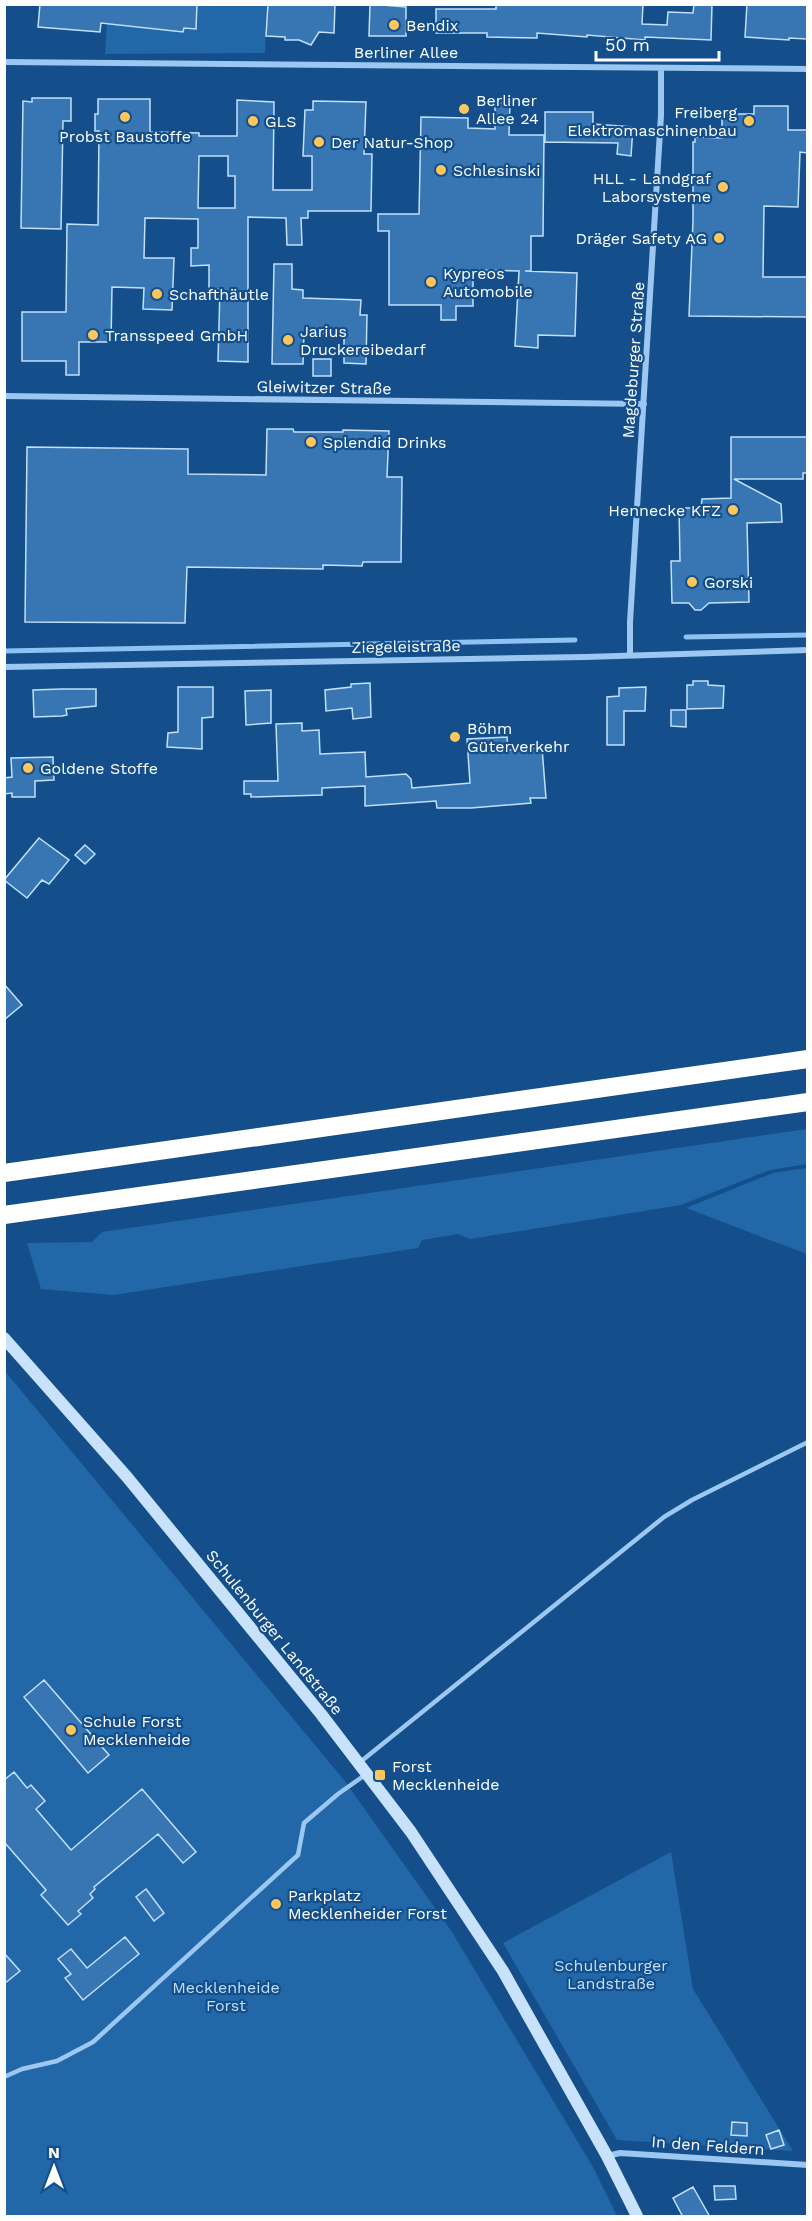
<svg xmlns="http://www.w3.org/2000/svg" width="812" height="2221" viewBox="0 0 812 2221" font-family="'Work Sans',sans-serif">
	<rect width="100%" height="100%" fill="#144f8b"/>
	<path fill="#2267a8" d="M 108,5 L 267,5 L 265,53 L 105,54 Z
		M 807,1129 L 807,1164 L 770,1170 L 681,1205 L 470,1239 L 458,1234 L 422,1240 L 418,1248 L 114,1295 L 41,1289 L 27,1243 L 92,1242 L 102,1232 Z
		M 807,1168 L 807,1254 L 686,1208 L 773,1173 Z
		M 4,1370 L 344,1780 L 452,1932 L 593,2167 L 617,2216 L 5,2216 Z
		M 671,1852 L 693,1989 L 793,2151 L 617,2140 L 503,1943 Z"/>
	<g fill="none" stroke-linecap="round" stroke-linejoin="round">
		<path stroke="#8dc3f3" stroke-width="5" d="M 686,637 L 808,635
			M 4,651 L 575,640"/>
	</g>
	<path fill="#3776b2" stroke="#c2dffc" stroke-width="1.5" fill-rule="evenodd" d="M 40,4 L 197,4 L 196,29 L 184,28 L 183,32 L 101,23 L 100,32 L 38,27 Z
		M 268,4 L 335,4 L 334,33 L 319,32 L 311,45 L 299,40 L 285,40 L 285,37 L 266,36 Z
		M 370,4 L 406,7 L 406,36 L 369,36 Z
		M 496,4 L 643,4 L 642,24 L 667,25 L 668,12 L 693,13 L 694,4 L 712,4 L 711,40 L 645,37 L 645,40 L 587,35 L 587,37 L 537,33 L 537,38 L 487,37 L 487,33 L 436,33 L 436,9 L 496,9 Z
		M 747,4 L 807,4 L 807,39 L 789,38 L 789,40 L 745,37 Z
		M 32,98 L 71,98 L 71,121 L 63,121 L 61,229 L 21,228 L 23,101 L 32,102 Z
		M 98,99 L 150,99 L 150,132 L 199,133 L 199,136 L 237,136 L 237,100 L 274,102 L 273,190 L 312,190 L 312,156 L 303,156 L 305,110 L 313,110 L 313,101 L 366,102 L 364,154 L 372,154 L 371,211 L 308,211 L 308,218 L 301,218 L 302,245 L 287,245 L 286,218 L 248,217 L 248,362 L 218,361 L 220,289 L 209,289 L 209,265 L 191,266 L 191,248 L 198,248 L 198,219 L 145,218 L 144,258 L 174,258 L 172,310 L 143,309 L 144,288 L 112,287 L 111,342 L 79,342 L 79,375 L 66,375 L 66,361 L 22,361 L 22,312 L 66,312 L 67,224 L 98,225 L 99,131 L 95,131 L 95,114 L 98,114 ZM 199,156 L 228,156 L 228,176 L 235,176 L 235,208 L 198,208 Z
		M 495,103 L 510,103 L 509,135 L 544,135 L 543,236 L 531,236 L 531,271 L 525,271 L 577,273 L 575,336 L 538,335 L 538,348 L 515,346 L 519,271 L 473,270 L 473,306 L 456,306 L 456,320 L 441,320 L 441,305 L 389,305 L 389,231 L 378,231 L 378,214 L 419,214 L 421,117 L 468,118 L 468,128 L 495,129 Z
		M 754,106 L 788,106 L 788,130 L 807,130 L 807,153 L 800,152 L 798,207 L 764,206 L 763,277 L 807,277 L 807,317 L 689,316 L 693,221 L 693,142 L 695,142 L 695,137 L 722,138 L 722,114 L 754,114 Z
		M 545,112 L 593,112 L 593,124 L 633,127 L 631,156 L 617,154 L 618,143 L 545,142 Z
		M 274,264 L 292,264 L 292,289 L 303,290 L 303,298 L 361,300 L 360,315 L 367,315 L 366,364 L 344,363 L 344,334 L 304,333 L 303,364 L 272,364 Z
		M 313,359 L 331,359 L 331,376 L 313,376 Z
		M 267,429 L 293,429 L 294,432 L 343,432 L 343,430 L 389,431 L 387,477 L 402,477 L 401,562 L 363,562 L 362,566 L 323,565 L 323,569 L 187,567 L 185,623 L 25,622 L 27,447 L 188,449 L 188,474 L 266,475 Z
		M 731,437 L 807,437 L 807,473 L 803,473 L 803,479 L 734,479 L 781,504 L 782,522 L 747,523 L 749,602 L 709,603 L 701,610 L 695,610 L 689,603 L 672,603 L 671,561 L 680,561 L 679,508 L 701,508 L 702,499 L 731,498 Z
		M 693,681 L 708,681 L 708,685 L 724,686 L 723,708 L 687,709 L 687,685 L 693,685 Z
		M 370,683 L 371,717 L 353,719 L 352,708 L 326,711 L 325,690 L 351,687 L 351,684 Z
		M 178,687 L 213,687 L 213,717 L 202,718 L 202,749 L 167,747 L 168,733 L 178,732 Z
		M 646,687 L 645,711 L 624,711 L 624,745 L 607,745 L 607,697 L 619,696 L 619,688 Z
		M 62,689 L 96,689 L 96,706 L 66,709 L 67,715 L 62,716 L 34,717 L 33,690 Z
		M 271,690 L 271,723 L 246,725 L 245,691 Z
		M 671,710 L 686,710 L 686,727 L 671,726 Z
		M 302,723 L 302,731 L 319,730 L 320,754 L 365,752 L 366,777 L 406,774 L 411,779 L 412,788 L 470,783 L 467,739 L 507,737 L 508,750 L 542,748 L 546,798 L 530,798 L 531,803 L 471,808 L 437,808 L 436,801 L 365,806 L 365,786 L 322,788 L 322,795 L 251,797 L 251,794 L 244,794 L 244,781 L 278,781 L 276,724 Z
		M 53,757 L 54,780 L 35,781 L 35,797 L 12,797 L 12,793 L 4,794 L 4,778 L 12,777 L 11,758 Z
		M 39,838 L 69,860 L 49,884 L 42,880 L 27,898 L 4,880 Z
		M 85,845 L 95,854 L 85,864 L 75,855 Z
		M 4,984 L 22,1005 L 4,1020 Z
		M 44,1680 L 109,1755 L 88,1773 L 24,1697 Z
		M 14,1772 L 27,1788 L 31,1785 L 45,1801 L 36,1809 L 71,1850 L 142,1789 L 196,1852 L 183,1863 L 158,1834 L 94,1887 L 95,1889 L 90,1894 L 93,1898 L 78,1911 L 81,1914 L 68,1925 L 41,1895 L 46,1890 L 4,1842 L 4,1780 Z
		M 146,1889 L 164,1913 L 154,1921 L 136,1897 Z
		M 125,1937 L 139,1954 L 83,2000 L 65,1978 L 71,1974 L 58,1959 L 71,1949 L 87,1968 Z
		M 4,1953 L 20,1971 L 4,1984 Z
		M 732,2122 L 747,2123 L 747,2136 L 731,2135 Z
		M 779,2130 L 784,2145 L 771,2149 L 766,2135 Z
		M 714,2186 L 735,2186 L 736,2199 L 715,2200 Z
		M 693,2187 L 710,2217 L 683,2217 L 673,2198 Z"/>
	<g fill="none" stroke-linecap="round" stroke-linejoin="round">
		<path stroke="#9bc7f0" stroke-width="4.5" d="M 359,1763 L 664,1517 L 692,1500 L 808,1442
			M 4,2077 L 22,2069 L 57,2061 L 93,2042 L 298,1855 L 304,1823 L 338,1794 L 365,1775"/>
		<path stroke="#9bc7f0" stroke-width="6" d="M 4,62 L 808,69
			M 4,396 L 644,404
			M 630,654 L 630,622 L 661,115 L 661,68
			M 4,667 L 585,657 L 808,650
			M 607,2156 L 620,2153 L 808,2165"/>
		<path stroke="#c9e2fb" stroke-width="12" d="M 4,1338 L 127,1477 L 321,1714 L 411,1832 L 503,1971 L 607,2156 L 637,2216"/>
		<path stroke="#fff" stroke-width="18" d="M 4,1173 L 808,1059
			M 4,1215 L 808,1102"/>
	</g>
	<g fill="#ffc65a" stroke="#144f8b" stroke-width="2">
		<circle cx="394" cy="25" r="6"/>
		<circle cx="464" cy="109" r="6"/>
		<circle cx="125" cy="117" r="6"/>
		<circle cx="253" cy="121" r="6"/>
		<circle cx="749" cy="121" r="6"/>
		<circle cx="319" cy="142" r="6"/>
		<circle cx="441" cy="170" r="6"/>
		<circle cx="723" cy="187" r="6"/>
		<circle cx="719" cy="238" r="6"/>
		<circle cx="431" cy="282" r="6"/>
		<circle cx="157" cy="294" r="6"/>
		<circle cx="93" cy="335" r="6"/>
		<circle cx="288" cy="340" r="6"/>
		<circle cx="311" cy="442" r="6"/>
		<circle cx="733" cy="510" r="6"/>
		<circle cx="692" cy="582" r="6"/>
		<circle cx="455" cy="737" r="6"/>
		<circle cx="28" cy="768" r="6"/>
		<circle cx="71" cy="1730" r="6"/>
		<rect x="374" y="1769" width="12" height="12" rx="3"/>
		<circle cx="276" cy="1904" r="6"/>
	</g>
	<g text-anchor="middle" stroke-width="4.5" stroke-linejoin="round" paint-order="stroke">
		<g font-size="16" fill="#fff" stroke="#144f8b" text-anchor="start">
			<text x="406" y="31">Bendix</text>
			<text x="476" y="106">Berliner<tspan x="476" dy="18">Allee 24</tspan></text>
			<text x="737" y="118" text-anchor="end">Freiberg<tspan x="737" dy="18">Elektromaschinenbau</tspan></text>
			<text x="265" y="127">GLS</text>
			<text x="125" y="142" text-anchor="middle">Probst Baustoffe</text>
			<text x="331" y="148">Der Natur-Shop</text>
			<text x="453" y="176">Schlesinski</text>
			<text x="711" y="184" text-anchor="end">HLL - Landgraf<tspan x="711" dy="18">Laborsysteme</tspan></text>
			<text x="707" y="244" text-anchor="end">Dräger Safety AG</text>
			<text x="443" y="279">Kypreos<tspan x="443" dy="18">Automobile</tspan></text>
			<text x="169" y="300">Schafthäutle</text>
			<text x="300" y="337">Jarius<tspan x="300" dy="18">Druckereibedarf</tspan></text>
			<text x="105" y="341">Transspeed GmbH</text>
			<text x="323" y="448">Splendid Drinks</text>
			<text x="721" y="516" text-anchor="end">Hennecke KFZ</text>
			<text x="704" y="588">Gorski</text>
			<text x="467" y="734">Böhm<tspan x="467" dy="18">Güterverkehr</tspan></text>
			<text x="40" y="774">Goldene Stoffe</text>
			<text x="83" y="1727">Schule Forst<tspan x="83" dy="18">Mecklenheide</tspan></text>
			<text x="392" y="1772">Forst<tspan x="392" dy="18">Mecklenheide</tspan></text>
			<text x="288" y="1901">Parkplatz<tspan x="288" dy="18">Mecklenheider Forst</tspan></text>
		</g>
		<g font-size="16" fill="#fff" stroke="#144f8b">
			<text x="406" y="58">Berliner Allee</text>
			<text transform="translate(633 360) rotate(-86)" y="6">Magdeburger Straße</text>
			<text transform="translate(324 387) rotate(1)" y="6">Gleiwitzer Straße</text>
			<text transform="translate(406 646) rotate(-1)" y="6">Ziegeleistraße</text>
			<text transform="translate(275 1632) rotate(51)" y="6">Schulenburger Landstraße</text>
			<text transform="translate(708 2145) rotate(4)" y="6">In den Feldern</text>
		</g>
		<g font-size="16" fill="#c2dffc" stroke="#144f8b">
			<text x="611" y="1971">Schulenburger<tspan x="611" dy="18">Landstraße</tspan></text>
			<text x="226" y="1993">Mecklenheide<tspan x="226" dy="18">Forst</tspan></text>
		</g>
	</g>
	<rect width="812" height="2221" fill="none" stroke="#ffffff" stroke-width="12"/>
	<g transform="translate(54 2167)" stroke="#144f8b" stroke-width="4.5" paint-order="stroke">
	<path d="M0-4.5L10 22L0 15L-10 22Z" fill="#ffffff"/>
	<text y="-9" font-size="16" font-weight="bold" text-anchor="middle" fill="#ffffff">N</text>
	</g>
	<path d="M596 51v9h123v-9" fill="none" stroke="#ffffff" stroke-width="3"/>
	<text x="605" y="51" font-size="18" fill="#ffffff" stroke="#144f8b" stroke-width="4.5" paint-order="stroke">50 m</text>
</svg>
